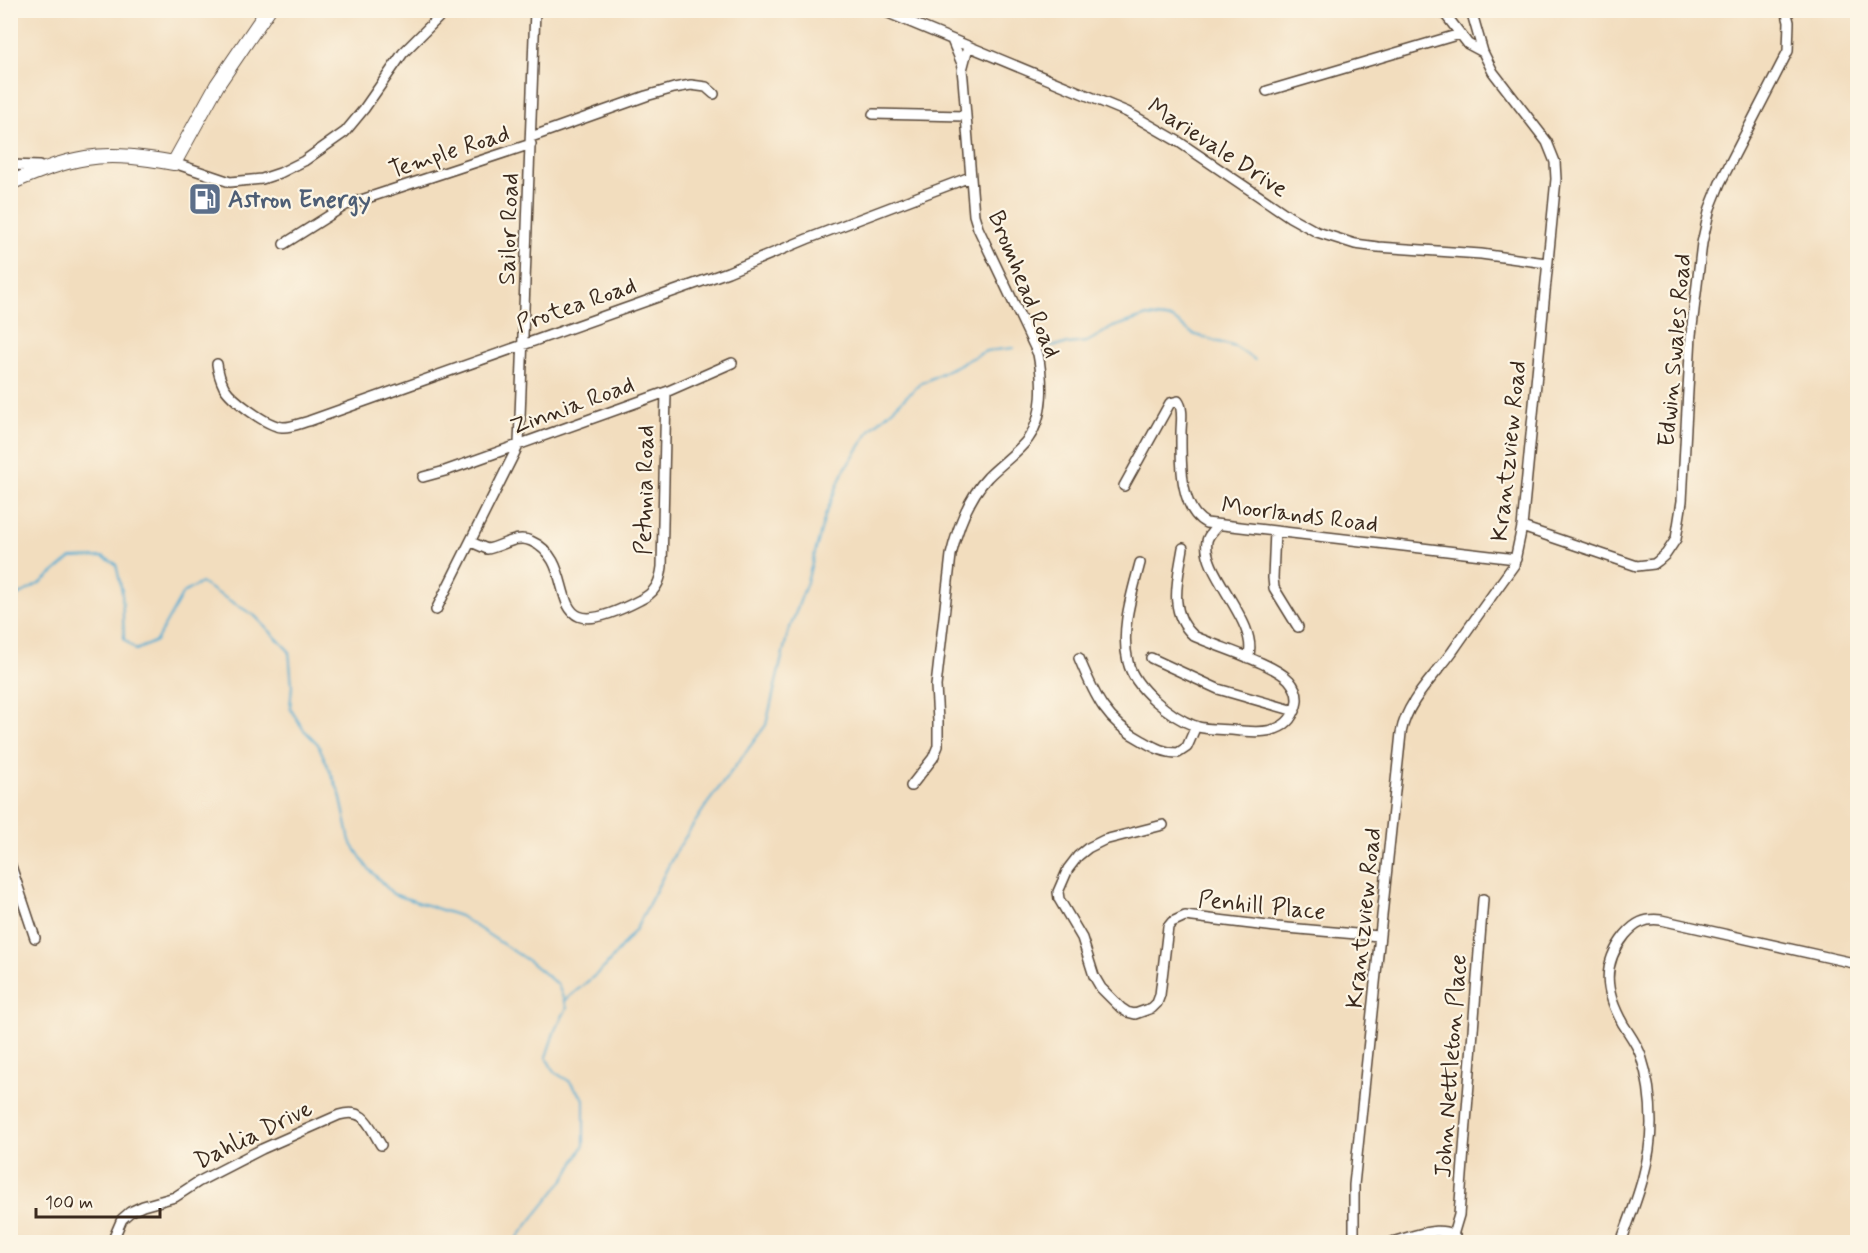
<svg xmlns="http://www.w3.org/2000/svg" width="1868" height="1253" viewBox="0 0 1868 1253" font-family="Mynerve,sans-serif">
	<rect width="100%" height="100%" fill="#fcf5e5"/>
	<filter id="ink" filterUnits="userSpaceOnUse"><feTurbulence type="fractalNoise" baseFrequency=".0167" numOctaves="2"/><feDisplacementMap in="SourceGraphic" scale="12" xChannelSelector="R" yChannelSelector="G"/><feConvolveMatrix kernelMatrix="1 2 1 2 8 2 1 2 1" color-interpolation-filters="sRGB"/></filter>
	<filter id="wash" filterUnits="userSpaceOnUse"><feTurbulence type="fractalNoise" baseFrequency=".008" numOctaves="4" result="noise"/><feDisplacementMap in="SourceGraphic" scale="24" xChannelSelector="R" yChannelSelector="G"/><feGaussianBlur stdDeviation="1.35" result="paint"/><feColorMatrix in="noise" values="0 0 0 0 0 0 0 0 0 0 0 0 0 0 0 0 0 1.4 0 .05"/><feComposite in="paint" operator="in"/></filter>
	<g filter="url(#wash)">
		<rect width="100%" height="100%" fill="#f2ddbe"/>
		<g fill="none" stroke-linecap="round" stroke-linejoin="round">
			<path stroke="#54abd1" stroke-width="2" d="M 1039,347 L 1087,342 L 1113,327 L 1147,316 L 1173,319 L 1193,334 L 1235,347 L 1255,360
				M 10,600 L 42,582 L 71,558 L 103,557 L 116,564 L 122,592 L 124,639 L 136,650 L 156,641 L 183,593 L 201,583 L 255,616 L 289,651 L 292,685 L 290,708 L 303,729 L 318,744 L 340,794 L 350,841 L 367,867 L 393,894 L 460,916 L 530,962 L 558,985 L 567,1008 L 555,1030 L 546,1057 L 554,1072 L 569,1081 L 584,1099 L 584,1145 L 566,1177 L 514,1242
				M 564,1001 L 605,967 L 636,929 L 675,853 L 707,804 L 766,725 L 787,636 L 807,582 L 825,516 L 843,472 L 871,429 L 920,384 L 986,351 L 1014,348"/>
		</g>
	</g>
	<g filter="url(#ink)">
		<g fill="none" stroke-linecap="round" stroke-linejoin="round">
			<defs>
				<path id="minor" d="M 881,10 L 1127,112 L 1179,142 L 1290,217 L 1317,232 L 1355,244 L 1378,247 L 1481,254 L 1546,263
					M 1442,10 L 1468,44 L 1483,52
					M 952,40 L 963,66
					M 1267,91 L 1460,34
					M 873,114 L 965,116
					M 531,137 L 646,96 L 674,88 L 691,85 L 706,87 L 714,94
					M 174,163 L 230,182 L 262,179 L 280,173 L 304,161 L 345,132 L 364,109 L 403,53 L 446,10
					M 10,165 L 39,166 L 43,171
					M 284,244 L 346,205 L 531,144
					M 217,364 C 218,372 220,379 224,387 C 232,400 267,426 282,427 C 290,428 301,423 309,421 L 728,272 L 807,239 L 970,177
					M 423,477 L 445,471 L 666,392 L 732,363
					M 1124,486 L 1170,403 L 1178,401 C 1184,409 1181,422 1181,433 C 1181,460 1179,509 1206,523 L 1516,559
					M 1218,525 C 1214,530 1208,535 1207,541 C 1201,573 1261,624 1248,658
					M 1522,527 L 1637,566 L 1654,564 L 1658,561 L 1666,554 L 1676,539 L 1682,501 L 1691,335 L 1702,243 L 1710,208 L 1720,183 L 1788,51 L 1789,22 L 1786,10
					M 1275,531 L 1273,578 L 1274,588 L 1298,627
					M 471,542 L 487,549 C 502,547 516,534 531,541 C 586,565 533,656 640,600 C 655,593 660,583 662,567 L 666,392
					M 1140,563 C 1132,594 1120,629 1128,662 C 1134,688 1171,717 1195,726 C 1207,730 1220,729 1232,730 C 1257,733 1288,736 1296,706 C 1299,696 1295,687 1289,680 C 1273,663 1217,647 1194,636 C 1167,612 1178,579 1183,548
					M 436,610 L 519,444 L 535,10
					M 1079,658 C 1095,696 1105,721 1143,741 C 1155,748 1165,753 1178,753 L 1187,747 L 1196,726
					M 1151,658 L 1218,689 L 1295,711
					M 911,786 L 933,758 L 938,746 L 938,721 L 936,686 L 951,555 C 958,527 968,498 988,477 C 1001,464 1017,453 1028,439 C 1045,416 1043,380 1038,354 L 978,228 L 974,215 L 963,79 L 962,70 L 968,47
					M 1163,825 L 1104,840 L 1088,848 L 1078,856 L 1068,869 L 1058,892 L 1059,899 L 1082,938 L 1094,976 L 1101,988 L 1121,1008 L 1127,1012 L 1135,1014 L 1152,1008 L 1157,1003 L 1160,995 L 1168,927 L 1172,922 L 1185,916 L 1276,927 L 1379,936
					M 10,863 L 35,938
					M 1453,1235 L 1459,1215 L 1483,899
					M 112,1242 L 122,1219 L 130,1212 L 143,1206 L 175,1197 L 198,1182 L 262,1149 L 339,1115 C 365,1107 369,1126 381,1145
					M 1354,1242 L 1354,1185 L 1401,733 C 1407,701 1433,678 1452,652 C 1472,623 1493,594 1514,565 L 1522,527 L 1556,179 L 1555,162 L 1547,142 L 1493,72 L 1483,52 L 1471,10
					M 1392,1242 C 1410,1238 1447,1220 1459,1242
					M 1621,1242 C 1635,1204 1651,1165 1651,1123 C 1651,1101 1648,1077 1641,1056 C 1637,1044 1629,1034 1623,1024 C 1605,992 1601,965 1625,935 C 1635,923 1645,918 1661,920 L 1858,964"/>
				<path id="secondary" d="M 10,183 C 34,173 60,162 86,158 C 115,153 146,158 174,163 L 217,85 L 268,10"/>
			</defs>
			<use href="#minor" stroke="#564536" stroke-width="12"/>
			<use href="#secondary" stroke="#564536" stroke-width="16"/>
			<use href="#minor" stroke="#fff" stroke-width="9"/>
			<use href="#secondary" stroke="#fff" stroke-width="14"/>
		</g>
	</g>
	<defs>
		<symbol id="fuel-square" viewBox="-11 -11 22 22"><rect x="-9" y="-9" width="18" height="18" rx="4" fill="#5c6f8a" stroke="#fcf5e5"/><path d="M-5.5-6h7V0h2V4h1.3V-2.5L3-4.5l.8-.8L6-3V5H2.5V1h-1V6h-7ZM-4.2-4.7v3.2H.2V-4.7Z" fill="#fff"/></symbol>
	</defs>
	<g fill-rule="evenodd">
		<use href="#fuel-square" x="186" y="180" width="38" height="38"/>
	</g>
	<g text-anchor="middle" stroke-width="4.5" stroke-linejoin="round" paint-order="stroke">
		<g font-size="24" fill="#3b2a1e" stroke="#fcf5e5">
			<text transform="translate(1218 147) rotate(33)" y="8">Marievale Drive</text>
			<text transform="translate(449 151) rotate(-18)" y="8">Temple Road</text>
			<text transform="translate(508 229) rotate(-88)" y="8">Sailor Road</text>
			<text transform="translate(1025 284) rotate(68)" y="8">Bromhead Road</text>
			<text transform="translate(576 304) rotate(-19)" y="8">Protea Road</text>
			<text transform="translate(1674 350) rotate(-85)" y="8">Edwin Swales Road</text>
			<text transform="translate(572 405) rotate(-20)" y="8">Zinnia Road</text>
			<text transform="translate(1508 451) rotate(-84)" y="8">Krantzview Road</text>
			<text transform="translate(644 490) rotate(-89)" y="8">Petunia Road</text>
			<text transform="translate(1300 514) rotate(7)" y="8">Moorlands Road</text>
			<text transform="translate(1262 905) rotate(6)" y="8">Penhill Place</text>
			<text transform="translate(1363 918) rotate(-84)" y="8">Krantzview Road</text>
			<text transform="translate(1450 1066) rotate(-86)" y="8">John Nettleton Place</text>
			<text transform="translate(253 1134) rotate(-26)" y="8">Dahlia Drive</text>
		</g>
		<g font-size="24" font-weight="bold" fill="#4e5e75" stroke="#fcf5e5" text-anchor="start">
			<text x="228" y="207">Astron Energy</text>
		</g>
	</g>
	<rect width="1868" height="1253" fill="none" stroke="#fcf5e5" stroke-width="36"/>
	<path d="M36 1208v9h124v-9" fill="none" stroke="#3b2a1e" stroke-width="3"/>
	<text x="45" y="1208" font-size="18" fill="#3b2a1e" stroke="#fcf5e5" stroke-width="4.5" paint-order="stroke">100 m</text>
</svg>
